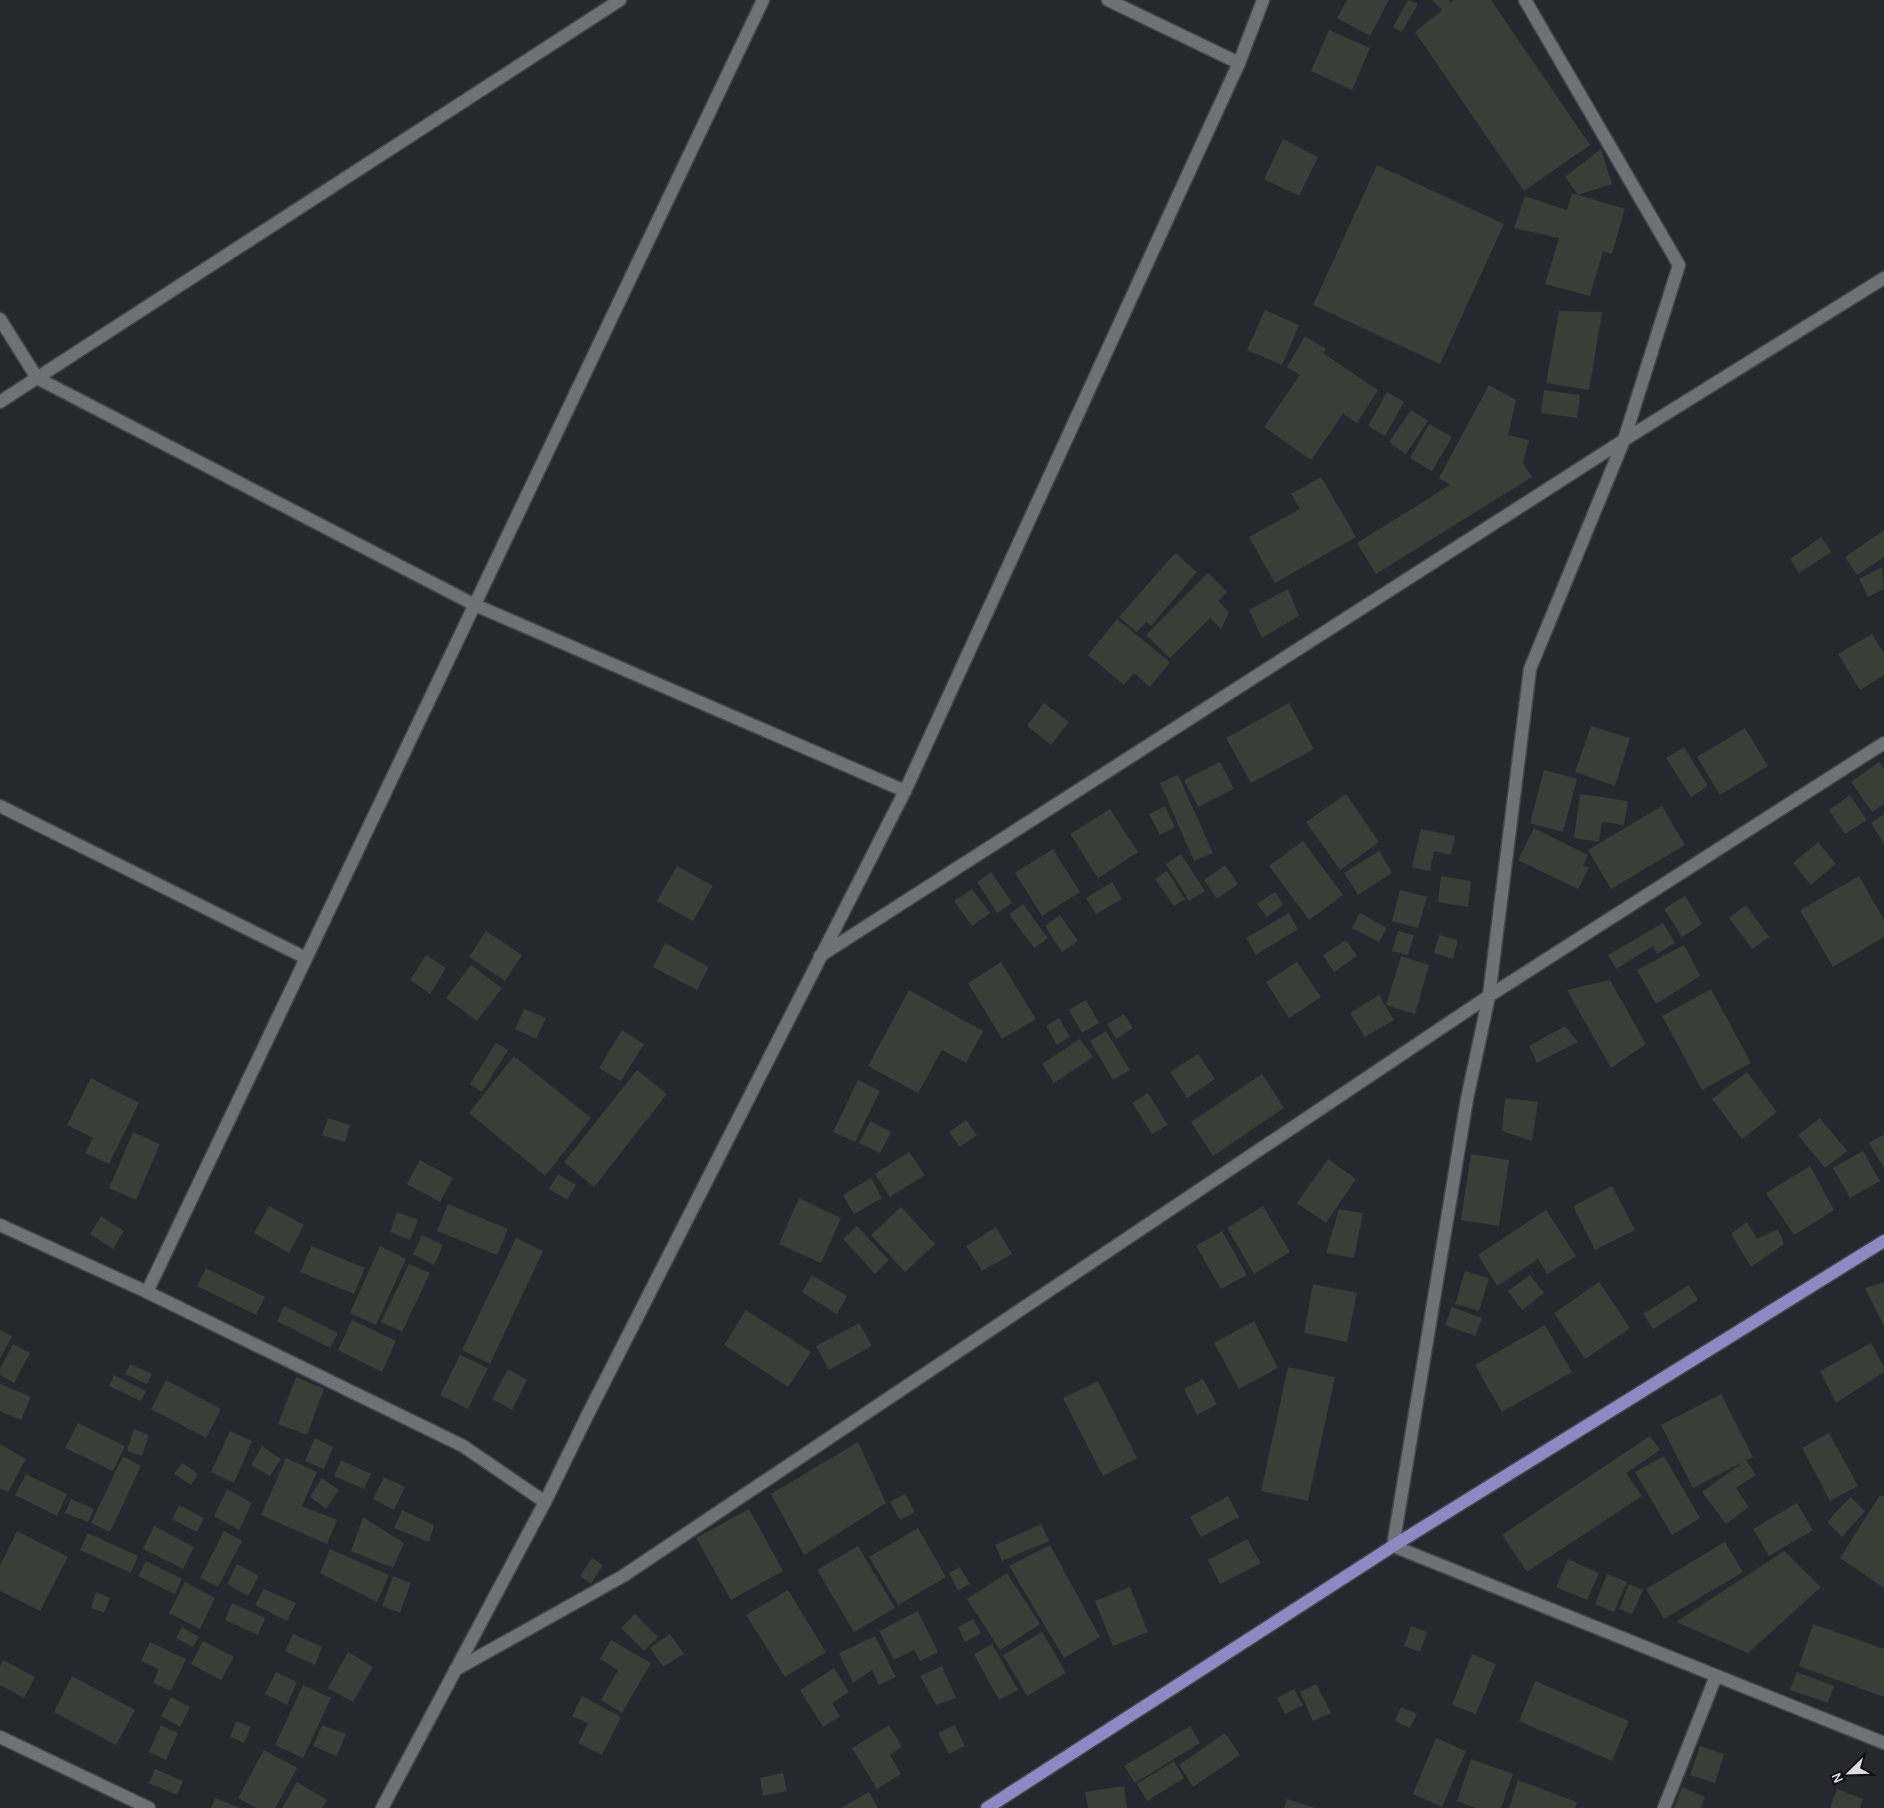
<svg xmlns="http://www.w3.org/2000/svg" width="1884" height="1808" viewBox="0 0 1884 1808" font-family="Karla,sans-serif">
	<rect width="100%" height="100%" fill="#27272f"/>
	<path fill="#393e36" d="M 1347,0 L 1389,0 L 1370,36 L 1337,18 Z
		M 1408,0 L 1418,4 L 1402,32 L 1393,27 Z
		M 1432,0 L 1449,0 L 1450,2 L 1454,0 L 1491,0 L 1590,145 L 1524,191 L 1415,32 L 1442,10 Z
		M 1329,30 L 1370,48 L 1352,90 L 1311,71 Z
		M 1283,139 L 1318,157 L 1299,196 L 1264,179 Z
		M 1601,149 L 1612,184 L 1578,195 L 1565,177 Z
		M 1377,165 L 1504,224 L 1440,364 L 1313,305 Z
		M 1572,193 L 1625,209 L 1612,254 L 1603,251 L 1590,296 L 1545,284 L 1559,238 L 1514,228 L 1525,196 L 1567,210 Z
		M 1265,310 L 1299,325 L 1282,365 L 1247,350 Z
		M 1559,311 L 1602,312 L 1589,390 L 1546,383 Z
		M 1305,336 L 1326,349 L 1323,353 L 1378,390 L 1357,423 L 1343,414 L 1311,460 L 1264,427 L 1300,375 L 1287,367 Z
		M 1489,385 L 1516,400 L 1508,435 L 1529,440 L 1523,463 L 1532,477 L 1376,574 L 1357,543 L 1450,485 L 1439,478 Z
		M 1544,390 L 1580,395 L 1577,418 L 1541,413 Z
		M 1387,392 L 1404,402 L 1385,436 L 1368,426 Z
		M 1411,410 L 1428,421 L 1406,454 L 1389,442 Z
		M 1429,424 L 1452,437 L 1432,471 L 1410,458 Z
		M 1321,477 L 1356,537 L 1275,583 L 1249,537 L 1300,509 L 1291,494 Z
		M 1884,530 L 1884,557 L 1857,575 L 1845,557 Z
		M 1821,537 L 1831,552 L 1799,573 L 1790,559 Z
		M 1175,553 L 1197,572 L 1151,626 L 1146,622 L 1137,632 L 1119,617 Z
		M 1882,567 L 1884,589 L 1868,597 L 1859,579 Z
		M 1208,573 L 1227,592 L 1218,601 L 1229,612 L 1221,629 L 1210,618 L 1170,658 L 1146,635 Z
		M 1288,589 L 1299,616 L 1262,638 L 1249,610 Z
		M 1117,619 L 1170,662 L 1150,687 L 1134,673 L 1124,685 L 1088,655 Z
		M 1872,634 L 1884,653 L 1884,675 L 1860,690 L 1838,654 Z
		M 1044,703 L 1069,722 L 1051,745 L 1027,726 Z
		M 1289,703 L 1314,749 L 1251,783 L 1226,738 Z
		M 1591,726 L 1630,738 L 1615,786 L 1575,772 Z
		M 1745,728 L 1768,766 L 1720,795 L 1697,757 Z
		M 1684,747 L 1708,786 L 1691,797 L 1666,758 Z
		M 1220,762 L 1234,789 L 1198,807 L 1184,780 Z
		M 1879,762 L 1884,769 L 1884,804 L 1872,812 L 1851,782 Z
		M 1544,770 L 1577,779 L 1563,832 L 1530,823 Z
		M 1178,775 L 1213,853 L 1194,861 L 1160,783 Z
		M 1346,794 L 1379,842 L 1340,870 L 1306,822 Z
		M 1580,794 L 1628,801 L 1624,825 L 1602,822 L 1599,842 L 1574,838 Z
		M 1850,795 L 1867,820 L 1845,834 L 1829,810 Z
		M 1165,806 L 1175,827 L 1160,835 L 1149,814 Z
		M 1662,806 L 1685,845 L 1611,889 L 1588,850 Z
		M 1110,809 L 1138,852 L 1098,878 L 1070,834 Z
		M 1884,814 L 1884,844 L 1871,823 Z
		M 1534,828 L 1588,855 L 1583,865 L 1589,868 L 1578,889 L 1518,860 Z
		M 1421,829 L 1455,836 L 1451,855 L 1434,851 L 1430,871 L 1412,867 Z
		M 1303,841 L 1343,895 L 1309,920 L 1269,866 Z
		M 1818,842 L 1836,864 L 1811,885 L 1793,863 Z
		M 1053,849 L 1080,892 L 1042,916 L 1015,873 Z
		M 1379,851 L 1392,873 L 1358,895 L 1344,873 Z
		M 1181,854 L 1205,891 L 1189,901 L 1166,864 Z
		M 1225,865 L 1238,884 L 1217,899 L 1204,880 Z
		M 677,866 L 713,886 L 693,921 L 657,901 Z
		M 1167,871 L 1185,899 L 1174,906 L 1155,879 Z
		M 991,872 L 1012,903 L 997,913 L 977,882 Z
		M 1441,876 L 1471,881 L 1468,907 L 1438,902 Z
		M 1859,876 L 1884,920 L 1884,937 L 1833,967 L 1800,910 Z
		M 1112,882 L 1122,899 L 1096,914 L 1086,898 Z
		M 972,889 L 990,913 L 972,926 L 954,901 Z
		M 1400,890 L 1427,897 L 1418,928 L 1392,921 Z
		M 1275,892 L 1283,905 L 1267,917 L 1257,904 Z
		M 1685,896 L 1702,924 L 1682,937 L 1664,909 Z
		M 1023,904 L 1048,938 L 1034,948 L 1009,914 Z
		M 1746,905 L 1769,937 L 1752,949 L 1729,918 Z
		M 1289,913 L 1298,929 L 1256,955 L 1246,938 Z
		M 1360,913 L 1387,928 L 1379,942 L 1352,928 Z
		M 1060,915 L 1078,941 L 1062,952 L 1045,926 Z
		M 1663,923 L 1675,943 L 1657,954 L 1653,946 L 1616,969 L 1608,955 Z
		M 486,931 L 522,955 L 505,981 L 469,957 Z
		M 1398,931 L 1414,935 L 1408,955 L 1392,951 Z
		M 1439,935 L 1458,940 L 1453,959 L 1434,953 Z
		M 1346,940 L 1357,956 L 1334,972 L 1323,955 Z
		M 665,943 L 709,967 L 697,990 L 653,967 Z
		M 1684,945 L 1700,976 L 1656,1004 L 1637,970 Z
		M 426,955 L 446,968 L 430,994 L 410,980 Z
		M 1401,956 L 1429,965 L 1415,1014 L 1386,1005 Z
		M 1001,962 L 1036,1019 L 1002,1039 L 968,983 Z
		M 1297,962 L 1321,997 L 1289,1018 L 1266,982 Z
		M 471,965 L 502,988 L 477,1021 L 446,998 Z
		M 1610,980 L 1646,1044 L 1611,1068 L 1567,990 Z
		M 1711,989 L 1751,1063 L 1702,1090 L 1662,1016 Z
		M 909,990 L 983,1031 L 966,1063 L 942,1050 L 918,1093 L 868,1066 Z
		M 1379,995 L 1394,1020 L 1365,1037 L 1350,1013 Z
		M 1086,1000 L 1099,1023 L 1082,1033 L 1069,1010 Z
		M 524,1009 L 546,1018 L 536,1039 L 515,1029 Z
		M 1124,1014 L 1133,1028 L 1116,1039 L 1107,1024 Z
		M 1059,1018 L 1070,1037 L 1057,1045 L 1046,1026 Z
		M 1565,1026 L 1578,1042 L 1537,1063 L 1529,1046 Z
		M 622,1030 L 644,1044 L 621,1081 L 599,1068 Z
		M 1106,1031 L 1130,1070 L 1113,1080 L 1090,1041 Z
		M 1080,1039 L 1093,1057 L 1054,1083 L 1042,1064 Z
		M 496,1043 L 508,1050 L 482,1092 L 470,1084 Z
		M 1198,1054 L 1215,1079 L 1187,1098 L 1170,1072 Z
		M 514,1056 L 591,1118 L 545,1176 L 469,1113 Z
		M 637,1070 L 667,1094 L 594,1187 L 564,1162 Z
		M 1747,1072 L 1777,1112 L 1742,1139 L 1712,1099 Z
		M 1262,1074 L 1284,1108 L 1213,1156 L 1191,1122 Z
		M 91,1078 L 139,1103 L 109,1164 L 85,1153 L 93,1138 L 67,1125 Z
		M 858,1080 L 880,1091 L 855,1142 L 833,1132 Z
		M 1148,1093 L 1168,1125 L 1152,1134 L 1132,1103 Z
		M 1505,1098 L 1538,1102 L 1532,1141 L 1502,1131 Z
		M 328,1118 L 350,1125 L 345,1142 L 322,1135 Z
		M 1820,1118 L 1847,1151 L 1825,1168 L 1798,1135 Z
		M 966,1120 L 977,1135 L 960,1147 L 949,1132 Z
		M 870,1121 L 891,1132 L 880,1153 L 859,1143 Z
		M 133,1132 L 160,1144 L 136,1200 L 109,1188 Z
		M 1884,1134 L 1884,1168 L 1869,1143 Z
		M 1863,1151 L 1880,1181 L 1850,1198 L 1833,1168 Z
		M 909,1152 L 925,1175 L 890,1197 L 875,1174 Z
		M 1471,1154 L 1509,1160 L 1499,1226 L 1461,1220 Z
		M 1328,1159 L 1356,1179 L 1326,1223 L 1297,1203 Z
		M 420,1160 L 453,1178 L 440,1202 L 407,1184 Z
		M 1810,1166 L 1834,1210 L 1794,1235 L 1766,1193 Z
		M 558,1174 L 576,1185 L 567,1200 L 549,1189 Z
		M 871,1178 L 882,1198 L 854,1214 L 843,1195 Z
		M 1612,1186 L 1635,1230 L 1595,1250 L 1573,1206 Z
		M 799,1198 L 841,1218 L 821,1263 L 779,1244 Z
		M 448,1204 L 508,1229 L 497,1255 L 437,1231 Z
		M 269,1206 L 304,1225 L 289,1253 L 254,1233 Z
		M 1263,1206 L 1290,1252 L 1254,1274 L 1227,1228 Z
		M 901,1207 L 935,1244 L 905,1272 L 871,1235 Z
		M 1339,1209 L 1363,1213 L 1354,1258 L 1326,1253 Z
		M 1546,1210 L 1576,1256 L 1547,1274 L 1538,1259 L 1497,1286 L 1478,1255 Z
		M 397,1212 L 418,1220 L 410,1240 L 390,1232 Z
		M 101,1216 L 124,1231 L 113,1249 L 90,1234 Z
		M 1747,1222 L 1757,1239 L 1778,1229 L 1784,1244 L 1751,1267 L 1731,1234 Z
		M 857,1226 L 889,1260 L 875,1274 L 843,1239 Z
		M 996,1227 L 1012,1254 L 982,1271 L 966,1246 Z
		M 1222,1231 L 1247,1275 L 1221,1289 L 1196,1246 Z
		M 422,1235 L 443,1245 L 434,1265 L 413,1254 Z
		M 516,1238 L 543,1251 L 490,1364 L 462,1350 Z
		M 311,1246 L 365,1268 L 354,1294 L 300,1272 Z
		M 380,1246 L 406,1259 L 376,1325 L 350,1313 Z
		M 409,1264 L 430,1273 L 402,1332 L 381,1322 Z
		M 206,1268 L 265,1297 L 256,1315 L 197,1286 Z
		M 1465,1271 L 1489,1278 L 1479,1311 L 1455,1304 Z
		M 812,1275 L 847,1296 L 837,1314 L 802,1292 Z
		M 1530,1275 L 1544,1293 L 1522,1310 L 1508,1291 Z
		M 1599,1282 L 1630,1328 L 1585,1359 L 1554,1313 Z
		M 1884,1282 L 1884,1326 L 1865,1288 Z
		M 1313,1284 L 1357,1293 L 1347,1342 L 1304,1333 Z
		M 1689,1285 L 1698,1300 L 1653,1329 L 1643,1314 Z
		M 284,1306 L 338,1333 L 330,1348 L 277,1321 Z
		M 1452,1307 L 1482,1318 L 1475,1336 L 1445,1325 Z
		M 746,1310 L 811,1352 L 788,1387 L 724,1345 Z
		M 352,1320 L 396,1341 L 382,1372 L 338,1350 Z
		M 1254,1321 L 1278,1368 L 1239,1389 L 1214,1343 Z
		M 859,1323 L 872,1346 L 829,1370 L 816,1346 Z
		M 1545,1325 L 1572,1372 L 1502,1412 L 1475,1365 Z
		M 0,1330 L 12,1336 L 0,1359 Z
		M 1871,1343 L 1884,1367 L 1884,1372 L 1836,1403 L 1820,1371 Z
		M 13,1344 L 30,1353 L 14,1383 L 0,1375 L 0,1369 Z
		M 460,1355 L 488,1368 L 468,1409 L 440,1395 Z
		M 130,1364 L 152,1374 L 147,1384 L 125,1374 Z
		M 1288,1367 L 1335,1377 L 1308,1501 L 1261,1491 Z
		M 508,1369 L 527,1380 L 512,1410 L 492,1399 Z
		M 114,1375 L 146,1391 L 141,1401 L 109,1386 Z
		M 296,1377 L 324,1389 L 307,1435 L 278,1424 Z
		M 1203,1379 L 1217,1404 L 1197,1415 L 1184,1389 Z
		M 166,1380 L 221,1409 L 206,1438 L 151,1409 Z
		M 1098,1381 L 1137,1458 L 1103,1476 L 1063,1398 Z
		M 0,1384 L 31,1397 L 21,1420 L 0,1411 Z
		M 1721,1394 L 1753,1457 L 1693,1488 L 1661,1425 Z
		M 78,1423 L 125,1446 L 113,1471 L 65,1448 Z
		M 134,1429 L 149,1435 L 142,1456 L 127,1451 Z
		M 230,1431 L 252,1441 L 234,1483 L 211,1472 Z
		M 1829,1433 L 1858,1486 L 1830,1501 L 1802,1448 Z
		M 1650,1436 L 1660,1450 L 1626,1473 L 1642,1496 L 1527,1572 L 1502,1535 Z
		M 315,1438 L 333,1447 L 324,1469 L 305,1461 Z
		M 858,1442 L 886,1503 L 804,1555 L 771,1494 Z
		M 0,1444 L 26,1459 L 8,1492 L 0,1488 Z
		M 262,1446 L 281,1459 L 270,1476 L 251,1465 Z
		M 123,1456 L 141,1466 L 110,1532 L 91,1523 Z
		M 1664,1456 L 1700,1518 L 1672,1535 L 1635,1472 Z
		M 286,1458 L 317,1472 L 302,1506 L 337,1520 L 327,1544 L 261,1515 Z
		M 341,1460 L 371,1474 L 364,1489 L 334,1476 Z
		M 1746,1460 L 1756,1475 L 1736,1488 L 1749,1507 L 1726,1524 L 1702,1492 Z
		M 182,1463 L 198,1474 L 191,1485 L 174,1474 Z
		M 26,1474 L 67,1494 L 57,1516 L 15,1495 Z
		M 384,1477 L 405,1487 L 394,1510 L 373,1499 Z
		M 322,1478 L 339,1490 L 326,1509 L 310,1497 Z
		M 227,1489 L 252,1503 L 239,1530 L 214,1516 Z
		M 905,1494 L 915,1512 L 900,1520 L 890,1502 Z
		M 1880,1495 L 1884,1497 L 1884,1588 L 1840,1558 Z
		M 1228,1496 L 1239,1517 L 1201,1537 L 1190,1517 Z
		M 1850,1497 L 1865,1511 L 1842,1537 L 1827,1522 Z
		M 71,1499 L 94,1509 L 88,1522 L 65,1513 Z
		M 1797,1503 L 1813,1530 L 1769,1556 L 1753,1529 Z
		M 179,1505 L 204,1518 L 197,1532 L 172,1519 Z
		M 749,1509 L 783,1571 L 731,1600 L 696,1538 Z
		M 402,1510 L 434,1525 L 429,1542 L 394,1528 Z
		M 363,1517 L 404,1543 L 393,1568 L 351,1551 Z
		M 1041,1524 L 1049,1541 L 1002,1561 L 995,1545 Z
		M 154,1526 L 194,1547 L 183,1569 L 143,1549 Z
		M 918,1528 L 946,1577 L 898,1605 L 869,1557 Z
		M 17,1531 L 68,1557 L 40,1611 L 0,1591 L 0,1566 Z
		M 224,1531 L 242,1541 L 218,1587 L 200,1578 Z
		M 88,1533 L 138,1556 L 131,1573 L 80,1550 Z
		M 1247,1539 L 1261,1563 L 1220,1584 L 1208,1560 Z
		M 1725,1542 L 1743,1572 L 1664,1619 L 1646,1589 Z
		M 1050,1545 L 1100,1637 L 1064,1658 L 1009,1566 Z
		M 858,1546 L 895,1608 L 854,1632 L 817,1570 Z
		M 330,1549 L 389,1575 L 377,1602 L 320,1573 Z
		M 1784,1551 L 1821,1587 L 1748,1653 L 1676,1622 Z
		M 592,1558 L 603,1565 L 591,1584 L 580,1576 Z
		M 1568,1559 L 1599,1573 L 1587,1600 L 1556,1587 Z
		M 146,1561 L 182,1579 L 175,1594 L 138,1576 Z
		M 237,1564 L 259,1576 L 248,1596 L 227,1584 Z
		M 960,1567 L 970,1584 L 958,1591 L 949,1573 Z
		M 1007,1573 L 1040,1624 L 1000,1650 L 967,1599 Z
		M 1607,1574 L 1627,1582 L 1614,1612 L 1595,1604 Z
		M 393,1576 L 411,1583 L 400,1613 L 382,1606 Z
		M 185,1582 L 215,1598 L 200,1629 L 169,1613 Z
		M 1629,1584 L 1643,1590 L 1632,1614 L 1619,1609 Z
		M 1130,1587 L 1148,1632 L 1113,1646 L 1095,1601 Z
		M 264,1589 L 296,1603 L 287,1621 L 255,1605 Z
		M 788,1590 L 826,1652 L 785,1677 L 746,1615 Z
		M 96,1592 L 110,1598 L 104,1613 L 91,1608 Z
		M 232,1603 L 265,1618 L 258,1635 L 225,1620 Z
		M 918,1611 L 938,1652 L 920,1661 L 914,1650 L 894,1660 L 879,1631 Z
		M 635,1614 L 658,1637 L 644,1651 L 621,1628 Z
		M 973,1619 L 981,1633 L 965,1642 L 958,1627 Z
		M 1813,1624 L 1884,1649 L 1884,1697 L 1799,1666 Z
		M 1411,1626 L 1427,1632 L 1420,1652 L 1404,1646 Z
		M 182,1627 L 199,1637 L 193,1647 L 176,1638 Z
		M 1042,1632 L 1066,1673 L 1027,1696 L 1003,1655 Z
		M 293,1634 L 322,1647 L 315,1665 L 285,1651 Z
		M 670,1634 L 684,1654 L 663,1667 L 650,1648 Z
		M 875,1636 L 896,1677 L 879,1685 L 872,1670 L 853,1683 L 839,1653 Z
		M 611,1640 L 651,1663 L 622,1713 L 601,1700 L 618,1670 L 600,1659 Z
		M 203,1641 L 234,1657 L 221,1680 L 191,1664 Z
		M 150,1642 L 186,1659 L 171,1691 L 153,1683 L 159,1669 L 141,1661 Z
		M 992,1644 L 1018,1690 L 999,1700 L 974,1654 Z
		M 348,1652 L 373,1667 L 353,1702 L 328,1688 Z
		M 1472,1654 L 1496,1664 L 1476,1714 L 1452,1705 Z
		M 3,1660 L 35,1677 L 24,1698 L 0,1685 L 0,1666 Z
		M 942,1666 L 956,1698 L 936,1705 L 920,1676 Z
		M 834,1668 L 849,1692 L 832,1703 L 840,1716 L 823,1727 L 800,1690 Z
		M 276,1672 L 297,1682 L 287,1705 L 265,1694 Z
		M 1797,1672 L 1834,1686 L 1828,1703 L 1790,1690 Z
		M 72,1676 L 135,1710 L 116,1745 L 54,1712 Z
		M 1535,1681 L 1629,1721 L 1612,1761 L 1519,1721 Z
		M 1316,1684 L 1331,1713 L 1313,1721 L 1300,1692 Z
		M 303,1685 L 331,1698 L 303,1758 L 275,1745 Z
		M 1294,1689 L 1303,1705 L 1285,1714 L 1277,1698 Z
		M 582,1696 L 621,1717 L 602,1755 L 578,1743 L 588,1723 L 572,1716 Z
		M 171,1697 L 190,1707 L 180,1727 L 161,1716 Z
		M 1401,1707 L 1417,1714 L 1410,1728 L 1395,1721 Z
		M 236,1721 L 251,1727 L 244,1743 L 230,1737 Z
		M 161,1725 L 178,1733 L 166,1760 L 149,1752 Z
		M 322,1725 L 346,1734 L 337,1756 L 313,1746 Z
		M 889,1725 L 902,1747 L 890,1755 L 901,1774 L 877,1789 L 852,1748 Z
		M 955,1725 L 965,1746 L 949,1754 L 938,1733 Z
		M 1190,1726 L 1200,1743 L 1135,1783 L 1124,1766 Z
		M 1225,1733 L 1240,1755 L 1193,1787 L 1179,1765 Z
		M 1436,1738 L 1466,1751 L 1442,1807 L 1413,1794 Z
		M 1700,1746 L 1724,1754 L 1715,1783 L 1690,1775 Z
		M 264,1750 L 297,1768 L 275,1808 L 256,1808 L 238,1798 Z
		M 1471,1759 L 1513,1774 L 1501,1808 L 1475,1808 L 1457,1801 Z
		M 1174,1761 L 1184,1778 L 1147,1801 L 1137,1784 Z
		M 155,1769 L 183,1781 L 177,1795 L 149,1783 Z
		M 783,1773 L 787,1791 L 763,1796 L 760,1778 Z
		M 1518,1780 L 1577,1802 L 1575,1808 L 1509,1808 Z
		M 297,1782 L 327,1800 L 322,1808 L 282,1808 Z
		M 1124,1786 L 1127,1808 L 1088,1808 L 1085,1792 Z
		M 1682,1787 L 1705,1797 L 1701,1808 L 1674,1808 Z
		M 1837,1789 L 1863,1799 L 1860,1808 L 1830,1808 Z
		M 869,1792 L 878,1808 L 841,1808 Z
		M 215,1798 L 240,1808 L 211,1808 Z
		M 1287,1799 L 1315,1808 L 1284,1808 Z"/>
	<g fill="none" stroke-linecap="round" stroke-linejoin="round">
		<defs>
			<path id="minor" d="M 1108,0 L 1239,63
				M 1525,0 L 1679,265 L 1624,440 L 1530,669 L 1489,996 L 1467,1099 L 1393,1546 L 1884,1743
				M 0,319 L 37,378 L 475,605 L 905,791
				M 0,402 L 620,0
				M 0,806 L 306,958
				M 820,956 L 1624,440 L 1884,278
				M 147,1292 L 763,0
				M 455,1670 L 623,1576 L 1489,996 L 1884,743
				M 0,1737 L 149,1808
				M 1664,1808 L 1716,1676"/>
			<path id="tertiary" d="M 0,1225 L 147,1292 L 463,1446 L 545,1502
				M 382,1808 L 545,1502 L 588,1414 L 905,791 L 1239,63 L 1263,0"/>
			<path id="primary" d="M 987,1808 L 1393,1546 L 1884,1241"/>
		</defs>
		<use href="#minor" stroke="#46464c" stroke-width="15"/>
		<use href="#tertiary" stroke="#46464c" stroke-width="15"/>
		<use href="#primary" stroke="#46464c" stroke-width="15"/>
		<use href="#minor" stroke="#707079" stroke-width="12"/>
		<use href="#tertiary" stroke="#707079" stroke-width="12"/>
		<use href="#primary" stroke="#8f88c3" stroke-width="12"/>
	</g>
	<g transform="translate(1849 1773) rotate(247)" stroke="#101014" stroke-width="4" paint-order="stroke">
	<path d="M0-4L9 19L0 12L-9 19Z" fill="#dedee3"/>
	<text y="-8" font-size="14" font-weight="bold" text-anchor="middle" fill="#dedee3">N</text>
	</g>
</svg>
